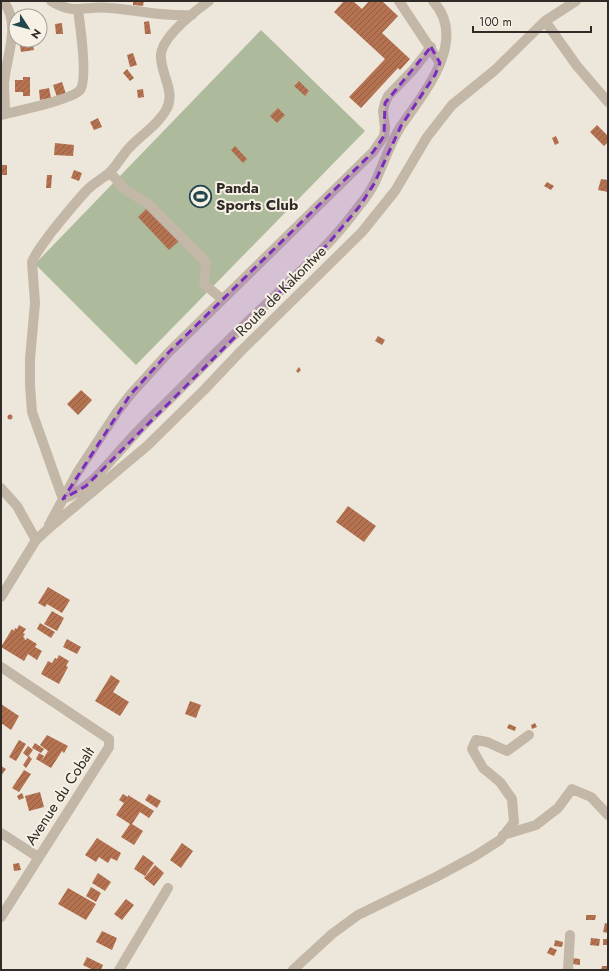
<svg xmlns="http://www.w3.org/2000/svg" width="609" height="971" viewBox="0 0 609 971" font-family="Jost,sans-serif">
	<defs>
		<pattern id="building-hatch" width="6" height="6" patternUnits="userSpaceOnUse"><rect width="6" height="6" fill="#b57250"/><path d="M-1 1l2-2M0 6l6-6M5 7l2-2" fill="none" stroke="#945e42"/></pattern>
	</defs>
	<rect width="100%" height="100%" fill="#ede6da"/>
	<path fill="#adba9c" d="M 261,30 L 365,131 L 136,365 L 35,264 Z"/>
	<path fill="url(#building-hatch)" d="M 133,1 L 144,1 L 143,6 L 133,5 Z
		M 344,1 L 353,1 L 362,9 L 369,1 L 382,1 L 398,16 L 382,33 L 410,59 L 400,70 L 398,68 L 361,108 L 349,97 L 385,59 L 334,12 Z
		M 149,21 L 151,34 L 145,34 L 144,22 Z
		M 62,23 L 63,34 L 56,34 L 55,24 Z
		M 19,40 L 32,40 L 34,50 L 21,52 Z
		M 133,53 L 137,65 L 130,67 L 127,55 Z
		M 127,69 L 134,78 L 130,81 L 123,73 Z
		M 23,77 L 30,77 L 30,96 L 23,96 L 23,92 L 15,92 L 15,80 L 23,80 Z
		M 299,81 L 309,91 L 305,96 L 294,86 Z
		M 62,82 L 66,94 L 57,97 L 53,85 Z
		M 49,88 L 51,98 L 40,100 L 39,90 Z
		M 143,89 L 144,97 L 138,98 L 137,90 Z
		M 278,108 L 285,115 L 277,123 L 270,116 Z
		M 98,118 L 102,127 L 94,130 L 90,122 Z
		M 597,125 L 608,136 L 608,142 L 604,146 L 590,132 Z
		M 556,136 L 559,143 L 555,145 L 552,138 Z
		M 55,143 L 74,145 L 73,156 L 54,155 Z
		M 235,146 L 247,159 L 243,163 L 231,150 Z
		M 1,165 L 7,165 L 7,175 L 1,175 Z
		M 74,170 L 82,173 L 79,181 L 71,178 Z
		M 47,175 L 52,175 L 51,188 L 46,188 Z
		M 601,179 L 608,180 L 608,192 L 598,190 Z
		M 547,182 L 554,186 L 551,190 L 544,186 Z
		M 147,208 L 179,241 L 169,250 L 138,217 Z
		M 378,336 L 385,340 L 382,345 L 375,341 Z
		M 299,367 L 301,370 L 298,373 L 296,371 Z
		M 81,390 L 92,400 L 78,415 L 67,404 Z
		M7.5 417a2.5 2.5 0 1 1 5 0a2.5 2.5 0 1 1-5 0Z
		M 348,506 L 376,526 L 364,542 L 336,522 Z
		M 48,587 L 70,600 L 62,613 L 47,604 L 45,607 L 38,603 Z
		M 52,611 L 64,618 L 57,631 L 44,624 Z
		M 40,623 L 55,632 L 51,638 L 37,629 Z
		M 19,625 L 26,629 L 23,633 L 25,634 L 23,637 L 25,638 L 24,639 L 26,640 L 27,638 L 37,644 L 35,647 L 42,651 L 37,660 L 28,654 L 24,661 L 1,647 L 12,629 L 14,631 L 15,628 L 17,629 Z
		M 67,639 L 81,647 L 77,654 L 63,647 Z
		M 59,655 L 69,661 L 66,666 L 68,667 L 59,684 L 41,674 L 48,661 L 52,663 L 55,658 L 57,659 Z
		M 111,675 L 120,681 L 113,692 L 129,702 L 120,716 L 95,701 Z
		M 190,701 L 201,705 L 196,718 L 185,714 Z
		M 1,704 L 19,716 L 11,730 L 1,723 Z
		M 535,723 L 537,727 L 532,729 L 531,725 Z
		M 509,724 L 516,727 L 515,731 L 507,728 Z
		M 47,735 L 68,746 L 64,753 L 62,751 L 51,768 L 41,762 L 48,751 L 40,745 Z
		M 19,740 L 26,744 L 16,761 L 9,757 Z
		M 35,743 L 44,749 L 41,753 L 32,748 Z
		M 28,746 L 33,750 L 28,757 L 23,753 Z
		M 39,753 L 44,756 L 41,762 L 36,759 Z
		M 29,756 L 32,759 L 26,768 L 23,765 Z
		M 1,766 L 6,769 L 1,776 Z
		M 24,770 L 31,774 L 19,792 L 12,788 Z
		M 40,792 L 44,807 L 29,811 L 25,796 Z
		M 22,793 L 24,798 L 19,800 L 17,796 Z
		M 123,794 L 128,797 L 128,795 L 154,811 L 149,818 L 140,812 L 132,824 L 143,831 L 134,845 L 121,837 L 130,824 L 116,815 L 124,803 L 119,800 Z
		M 149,794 L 161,801 L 157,808 L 145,800 Z
		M 97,838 L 121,853 L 117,861 L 111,858 L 108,863 L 99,857 L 96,862 L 85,855 Z
		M 182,843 L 193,851 L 181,868 L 170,860 Z
		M 143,855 L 154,863 L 145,876 L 134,869 Z
		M 19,863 L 21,870 L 14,871 L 13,864 Z
		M 155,865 L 164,873 L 154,886 L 144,878 Z
		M 98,873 L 111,882 L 105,891 L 92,883 Z
		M 91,887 L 101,893 L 96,902 L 86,896 Z
		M 68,888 L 96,904 L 86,920 L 58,904 Z
		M 126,899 L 134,905 L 122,920 L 114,914 Z
		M 586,915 L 596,915 L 595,920 L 586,920 Z
		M 605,923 L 608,924 L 608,933 L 603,932 Z
		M 102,931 L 117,938 L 112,950 L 96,942 Z
		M 591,938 L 600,939 L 599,946 L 590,945 Z
		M 603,939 L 608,939 L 607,945 L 603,945 Z
		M 555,940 L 563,942 L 562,947 L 554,946 Z
		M 550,947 L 557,950 L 554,956 L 547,953 Z
		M 87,957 L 103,965 L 101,970 L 93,970 L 83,965 Z
		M 572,958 L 580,959 L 580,965 L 572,964 Z
		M 602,966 L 607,966 L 607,970 L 601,970 Z"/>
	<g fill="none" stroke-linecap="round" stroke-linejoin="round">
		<path stroke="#c3b7a8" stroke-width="10" d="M 3,1 C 22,24 6,57 4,83 C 4,93 5,103 5,114
			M 51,1 C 75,16 86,5 110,8 C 138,10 164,17 192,15
			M 209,1 C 195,11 163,36 161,54 C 159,72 177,92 166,110 C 158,125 141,135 130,147 C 122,155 117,166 109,173 C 102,179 94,183 87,190 C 74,204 62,219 50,234 C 44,243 36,252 32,262 L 35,303 L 30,359 L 30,385 L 32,412 L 63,499 C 90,489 107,464 126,444 C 140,428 156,413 172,397 C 200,369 228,340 258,312 C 293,278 330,246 359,206 C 365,199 371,190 375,182 C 384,163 390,143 401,126 C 424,93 469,40 433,1
			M 399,1 L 440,63
			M 545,21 L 577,66 L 608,102
			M 1,115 C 16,111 72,100 80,90 C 88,80 80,24 78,10
			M 110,172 L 124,189 L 147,203 L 206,262 L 204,284 L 222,299
			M 1,488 L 17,506 L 36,540
			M 49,525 L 77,473 L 117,412 L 130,395 L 169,352 L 373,152 L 384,136 L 385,128 L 383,111 L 385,103 L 388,96 L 413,70 L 431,47
			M 1,597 L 36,540 L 48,529 L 147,446 L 204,390 L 241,351 L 362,232 L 395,191 L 427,137 L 452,105 L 495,70 L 545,21 L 576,1
			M 1,667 L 109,739 L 109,747 L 1,917
			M 1,833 L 38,857
			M 503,835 L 536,825 L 558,808 L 572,789 L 591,797 L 608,815
			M 119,970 L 168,888
			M 293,970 L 332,934 L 358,915 L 436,877 L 475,856 L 500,840 L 514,822 L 512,799 L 500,782 L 483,768 L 472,749 L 476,740 L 487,742 L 507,751 L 529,735
			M 568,970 L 570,935"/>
	</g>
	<path fill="#7b2cbf" fill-opacity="0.2" stroke="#7b2cbf" stroke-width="3" stroke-dasharray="8 5" stroke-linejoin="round" d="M 431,47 L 440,63 L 435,75 L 401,126 L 374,184 L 359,207 L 327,245 L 86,486 L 63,499 L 130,395 L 169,352 L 373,152 L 384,136 L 385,103 Z"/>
	<defs>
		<symbol id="stadium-ring" viewBox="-11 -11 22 22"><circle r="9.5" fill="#f6f0e5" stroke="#22464d" stroke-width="1.5"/><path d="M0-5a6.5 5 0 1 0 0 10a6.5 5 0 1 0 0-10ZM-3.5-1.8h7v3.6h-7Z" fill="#22464d"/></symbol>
	</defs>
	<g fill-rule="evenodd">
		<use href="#stadium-ring" x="188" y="184" width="25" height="25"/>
	</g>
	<g text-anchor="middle" stroke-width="4" stroke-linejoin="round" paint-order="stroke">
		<g font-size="15" font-weight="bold" fill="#312b27" stroke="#f6f0e5" text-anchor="start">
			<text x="216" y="193">Panda<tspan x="216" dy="17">Sports Club</tspan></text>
		</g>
		<g font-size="15" fill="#312b27" stroke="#f6f0e5">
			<text transform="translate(281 291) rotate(-45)" y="5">Route de Kakontwe</text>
			<text transform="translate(60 796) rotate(-57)" y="5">Avenue du Cobalt</text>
		</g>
	</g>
	<rect width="609" height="971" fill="none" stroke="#312b27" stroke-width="4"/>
	<g transform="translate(28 28) rotate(126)"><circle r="19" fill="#f6f0e5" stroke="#a7a199"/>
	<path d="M0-3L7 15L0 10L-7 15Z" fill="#22464d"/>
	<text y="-6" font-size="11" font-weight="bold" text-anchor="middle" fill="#312b27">N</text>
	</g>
	<path d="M473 26v6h118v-6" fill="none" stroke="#312b27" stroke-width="2"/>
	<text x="479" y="26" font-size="12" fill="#312b27" stroke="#f6f0e5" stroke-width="3" paint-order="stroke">100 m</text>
</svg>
